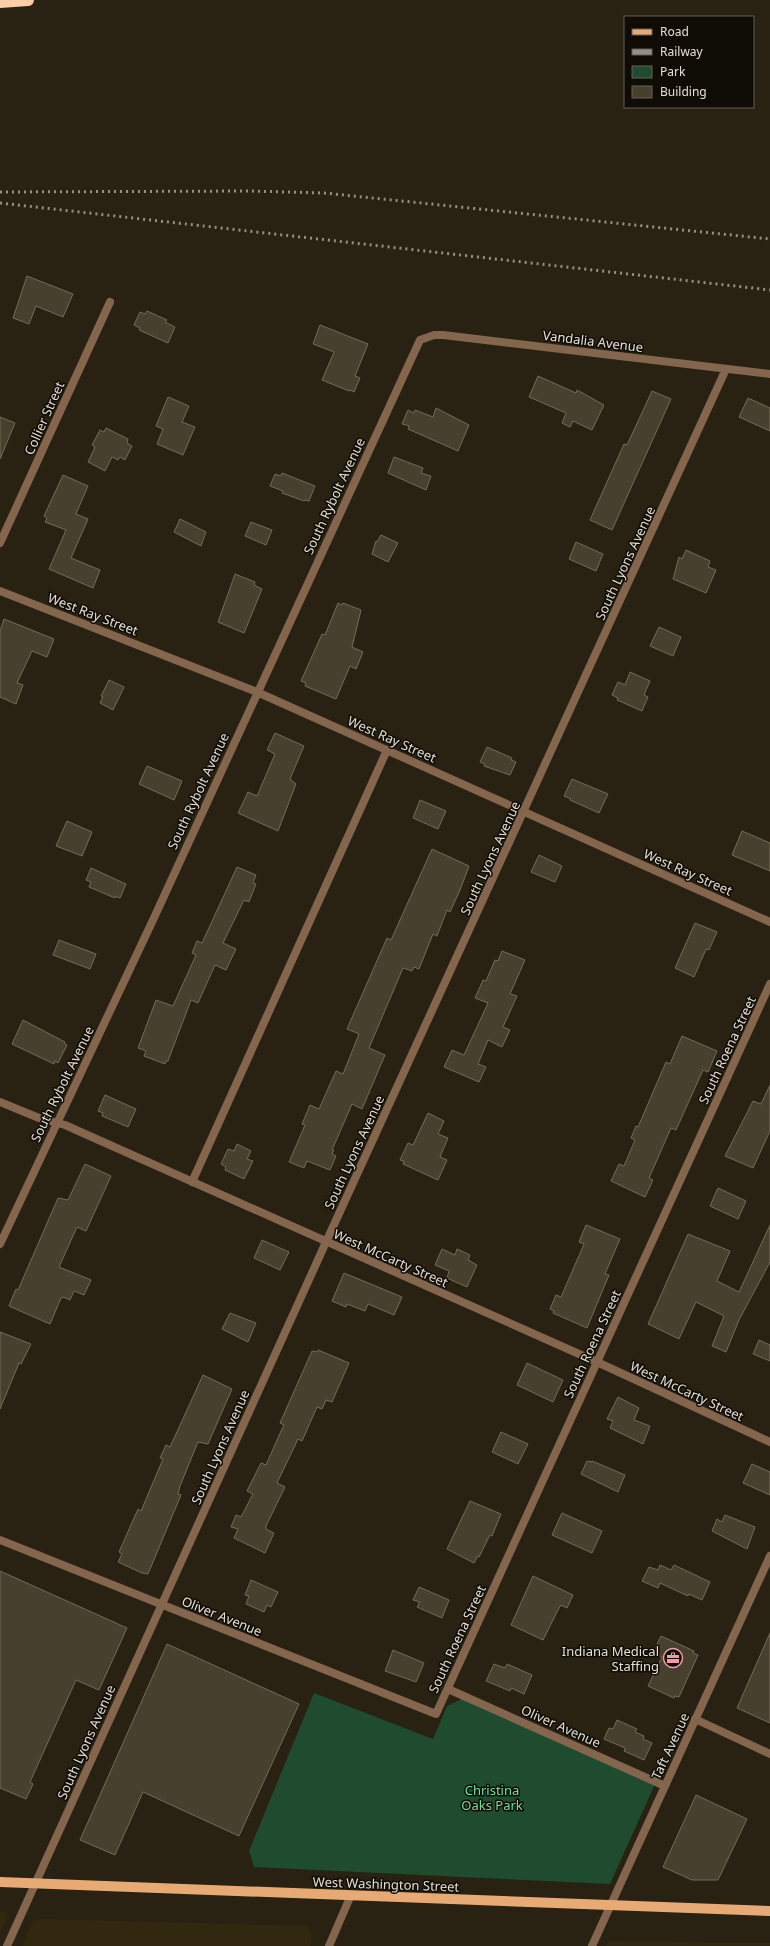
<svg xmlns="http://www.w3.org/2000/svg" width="770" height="1946" viewBox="0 0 770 1946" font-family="'Noto Sans',sans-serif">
	<rect width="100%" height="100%" fill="#292111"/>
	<path fill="#32270f" d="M 0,1911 L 8,1914 L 0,1933 Z
		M 43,1919 L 309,1926 L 312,1942 L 310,1946 L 22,1946 L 34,1920 Z
		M 608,1941 L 770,1943 L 770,1946 L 606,1946 Z"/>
	<path fill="#1f4c2e" d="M 314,1693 L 433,1739 L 447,1706 L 466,1697 L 656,1782 L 610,1884 L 254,1867 L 249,1851 Z"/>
	<path fill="#48402e" stroke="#746b58" d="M 27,276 L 73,294 L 63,317 L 36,306 L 29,324 L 13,318 Z
		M 147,311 L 167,320 L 165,322 L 175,327 L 168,343 L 139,330 L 140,328 L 134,325 L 140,312 L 145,314 Z
		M 320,325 L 368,344 L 355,376 L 360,378 L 354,392 L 350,390 L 349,391 L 322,380 L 334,352 L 313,344 Z
		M 538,376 L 576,393 L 577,390 L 604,405 L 592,430 L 573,421 L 570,427 L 562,423 L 566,413 L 529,397 Z
		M 652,391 L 671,399 L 612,530 L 590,520 L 624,444 L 627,445 Z
		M 168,397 L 189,406 L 182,422 L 195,427 L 183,455 L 157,444 L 163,429 L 156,426 Z
		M 748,398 L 770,408 L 770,431 L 739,417 Z
		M 436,408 L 469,425 L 458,451 L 408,429 L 409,426 L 402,424 L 408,410 L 414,413 L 415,410 L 433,417 Z
		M 0,417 L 15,423 L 0,459 Z
		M 106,428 L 128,439 L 127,443 L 132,446 L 125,460 L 120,457 L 118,460 L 112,457 L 105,471 L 88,462 L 95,447 L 92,445 L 100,430 L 104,432 Z
		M 394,457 L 423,468 L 421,473 L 431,476 L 426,490 L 388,473 Z
		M 282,473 L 315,486 L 309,501 L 305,500 L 304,501 L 282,493 L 283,491 L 270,486 L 275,474 L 281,476 Z
		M 63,475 L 88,486 L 76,514 L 88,519 L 71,558 L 100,570 L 93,588 L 49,569 L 66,530 L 45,522 L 47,518 L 44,516 Z
		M 180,519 L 206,532 L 201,546 L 174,532 Z
		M 251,522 L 272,530 L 266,545 L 245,536 Z
		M 381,535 L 398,543 L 388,562 L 372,554 L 376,541 L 377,542 Z
		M 576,542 L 603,554 L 596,571 L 569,559 Z
		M 686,550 L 710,561 L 708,567 L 716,570 L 706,593 L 673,579 L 679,557 L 682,559 Z
		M 235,574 L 255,582 L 254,585 L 262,589 L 244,633 L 218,622 Z
		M 338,603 L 342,605 L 343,603 L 361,610 L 352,647 L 363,652 L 356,669 L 350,666 L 336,699 L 305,686 L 306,683 L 301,681 L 322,634 L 325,635 Z
		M 4,619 L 54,639 L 47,657 L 32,651 L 17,683 L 23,685 L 16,704 L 0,697 L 0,631 Z
		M 659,627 L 681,637 L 673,656 L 650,646 Z
		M 630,672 L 650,681 L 644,695 L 648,697 L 642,711 L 617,700 L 618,698 L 612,695 L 618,682 L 625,685 Z
		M 109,680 L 124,687 L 113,710 L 100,703 L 103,697 L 101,696 Z
		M 275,733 L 304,746 L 290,779 L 296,784 L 278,831 L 238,813 L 248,792 L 257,796 L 275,754 L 267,750 Z
		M 487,747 L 512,758 L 511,760 L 516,762 L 510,775 L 484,766 L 485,764 L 480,762 Z
		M 147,766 L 182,781 L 174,800 L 139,784 Z
		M 572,779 L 608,794 L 599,813 L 570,800 L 571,799 L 564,796 Z
		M 420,800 L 446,811 L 438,829 L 413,818 Z
		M 67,821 L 92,832 L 82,856 L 56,846 Z
		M 742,831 L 770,843 L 770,871 L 732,855 Z
		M 432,849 L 469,866 L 460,890 L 450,912 L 447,910 L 437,936 L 433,934 L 419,969 L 414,967 L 412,971 L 403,968 L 369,1048 L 385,1055 L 362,1109 L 352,1104 L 332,1150 L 334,1150 L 332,1154 L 336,1156 L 330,1170 L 307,1161 L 304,1168 L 289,1162 L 305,1125 L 302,1124 L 310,1105 L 319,1109 L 336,1071 L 343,1074 L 359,1034 L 347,1029 L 387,938 L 391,940 Z
		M 539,855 L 562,866 L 555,882 L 531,872 Z
		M 237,867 L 256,875 L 253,883 L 256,884 L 249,902 L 244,900 L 223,943 L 236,949 L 226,970 L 215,965 L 198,1003 L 191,1000 L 168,1061 L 166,1061 L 165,1064 L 144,1056 L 146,1051 L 138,1048 L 156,1000 L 173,1006 L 196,955 L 192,953 L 197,941 L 202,943 Z
		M 91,868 L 126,884 L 120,898 L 115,896 L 115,898 L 89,887 L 91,882 L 86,880 Z
		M 695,923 L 717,932 L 709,950 L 706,949 L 694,977 L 675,968 Z
		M 59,940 L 96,954 L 90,969 L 53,955 Z
		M 502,951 L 525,960 L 510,994 L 517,996 L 503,1027 L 510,1030 L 502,1047 L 488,1040 L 478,1064 L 486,1067 L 479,1082 L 444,1067 L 452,1050 L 464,1055 L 488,1003 L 475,998 L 483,980 L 486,981 L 495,960 L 498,961 Z
		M 23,1020 L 65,1042 L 64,1043 L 67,1045 L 58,1063 L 55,1061 L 54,1064 L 12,1044 Z
		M 682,1036 L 717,1051 L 708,1072 L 703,1070 L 676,1130 L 671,1128 L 649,1178 L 653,1180 L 645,1197 L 611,1181 L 619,1164 L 624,1166 L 635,1140 L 631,1138 L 636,1126 L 638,1127 L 666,1062 L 670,1064 Z
		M 770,1085 L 770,1131 L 753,1168 L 725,1156 L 753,1101 L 761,1104 Z
		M 105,1095 L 136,1109 L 128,1127 L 102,1116 L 103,1113 L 98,1111 Z
		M 428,1113 L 444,1121 L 438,1134 L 448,1138 L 440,1157 L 447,1160 L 438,1180 L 403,1164 L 404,1161 L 400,1160 L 408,1143 L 413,1145 Z
		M 237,1144 L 251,1151 L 247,1159 L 253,1161 L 244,1179 L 225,1170 L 226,1167 L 221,1164 L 228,1149 L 234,1151 Z
		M 85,1164 L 111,1176 L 86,1231 L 77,1227 L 59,1267 L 91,1280 L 84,1295 L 74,1291 L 70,1300 L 63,1297 L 61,1298 L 50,1324 L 9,1306 L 16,1289 L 18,1290 L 58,1198 L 68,1200 Z
		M 718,1188 L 746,1201 L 738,1219 L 710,1206 Z
		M 586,1225 L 620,1239 L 605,1274 L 609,1275 L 587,1328 L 553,1313 L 554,1311 L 550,1309 L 556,1295 L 561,1297 L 584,1244 L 579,1242 Z
		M 770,1225 L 770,1262 L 739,1320 L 726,1352 L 712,1346 L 724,1316 L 696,1302 L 679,1339 L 648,1324 L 688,1234 L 730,1251 L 717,1281 L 739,1292 Z
		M 262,1240 L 289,1252 L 280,1270 L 254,1258 Z
		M 442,1249 L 455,1255 L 457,1249 L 470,1255 L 468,1260 L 477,1265 L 467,1287 L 447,1278 L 449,1271 L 435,1265 Z
		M 344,1273 L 402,1297 L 394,1315 L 368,1304 L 365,1311 L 347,1304 L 346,1307 L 332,1301 Z
		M 230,1313 L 256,1323 L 248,1342 L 222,1329 Z
		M 0,1332 L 31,1344 L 21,1364 L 19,1363 L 0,1409 Z
		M 759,1340 L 770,1345 L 770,1361 L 753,1354 Z
		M 318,1350 L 349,1363 L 332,1402 L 326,1400 L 322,1409 L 317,1407 L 302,1441 L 298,1439 L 277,1483 L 285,1487 L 266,1526 L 266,1529 L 274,1533 L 265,1553 L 234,1538 L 238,1529 L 231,1527 L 236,1515 L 241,1517 L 253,1494 L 247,1491 L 261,1463 L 266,1465 L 281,1431 L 284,1425 L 280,1423 L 312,1351 L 317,1352 Z
		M 527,1363 L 563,1380 L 553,1402 L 517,1385 Z
		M 203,1375 L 232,1389 L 208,1444 L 198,1442 L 180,1486 L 178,1494 L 181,1495 L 148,1574 L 142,1573 L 118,1562 L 122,1554 L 119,1552 L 138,1509 L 141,1511 L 163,1459 L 160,1458 L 166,1445 L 170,1447 Z
		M 618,1397 L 639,1408 L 634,1420 L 650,1426 L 643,1444 L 610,1428 L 613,1421 L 607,1419 Z
		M 501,1432 L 528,1444 L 518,1464 L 492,1452 Z
		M 587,1461 L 592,1462 L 592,1461 L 625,1475 L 618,1492 L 581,1474 Z
		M 752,1464 L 770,1472 L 770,1495 L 743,1483 Z
		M 470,1501 L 501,1514 L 492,1536 L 490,1535 L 479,1557 L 478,1556 L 474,1563 L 447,1549 Z
		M 562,1513 L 602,1531 L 592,1553 L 552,1535 Z
		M 725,1515 L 755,1527 L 747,1549 L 712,1531 L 717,1519 L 722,1522 Z
		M 660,1565 L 671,1570 L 674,1565 L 710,1582 L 702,1600 L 689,1594 L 688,1596 L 660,1583 L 658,1588 L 642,1581 L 649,1567 L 658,1570 Z
		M 0,1571 L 127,1628 L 99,1690 L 76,1680 L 30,1782 L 33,1784 L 26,1799 L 0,1788 Z
		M 533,1576 L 573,1595 L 567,1608 L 561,1605 L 558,1610 L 543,1640 L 511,1625 Z
		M 251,1580 L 278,1592 L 271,1607 L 267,1605 L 264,1612 L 246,1604 L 249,1596 L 245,1595 Z
		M 419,1587 L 449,1600 L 442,1618 L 417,1607 L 420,1602 L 413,1600 Z
		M 770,1633 L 770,1723 L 737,1708 Z
		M 661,1636 L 694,1651 L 693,1653 L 698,1655 L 679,1697 L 675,1696 L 674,1698 L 648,1686 L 662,1657 L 653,1653 Z
		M 167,1644 L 299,1704 L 239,1836 L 143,1792 L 115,1855 L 80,1840 Z
		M 393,1650 L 424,1663 L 416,1682 L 385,1671 Z
		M 494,1664 L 505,1668 L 507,1664 L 532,1675 L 524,1694 L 511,1688 L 510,1691 L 486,1681 Z
		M 617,1720 L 637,1729 L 635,1732 L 644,1736 L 643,1739 L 652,1743 L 644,1760 L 624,1751 L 625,1748 L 604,1739 L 609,1728 L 613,1729 Z
		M 696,1795 L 747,1819 L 718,1880 L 692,1880 L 663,1867 Z"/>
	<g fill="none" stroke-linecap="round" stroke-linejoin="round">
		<path stroke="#83664d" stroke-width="8" d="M 192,1182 L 387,750
			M 695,1719 L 770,1754"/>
		<path stroke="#83664d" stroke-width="8" d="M 0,543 L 110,302
			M 0,591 L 257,692 L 770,922
			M 0,1102 L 39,1118 L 65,1125 L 597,1362 L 770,1442
			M 0,1244 L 153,920 L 420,340 L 434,335 L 443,335 L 770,374
			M 0,1540 L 436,1714 L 770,984
			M 448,1689 L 665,1786
			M 7,1946 L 326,1242 L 726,369
			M 329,1946 L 351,1895
			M 592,1946 L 770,1556"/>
		<path stroke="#e7aa75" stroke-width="10" d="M 0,1882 L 770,1911"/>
		<path stroke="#f9cda8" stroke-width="12" d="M 0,2 L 28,0"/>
		<path stroke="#969083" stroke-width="3" stroke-dasharray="2 4" stroke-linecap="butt" d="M 0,192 L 249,191 L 324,193 L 770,239
			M 0,203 L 770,290"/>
	</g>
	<defs>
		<symbol id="office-ring" viewBox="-11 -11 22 22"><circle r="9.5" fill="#0f0b05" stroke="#f39aab" stroke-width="1.5"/><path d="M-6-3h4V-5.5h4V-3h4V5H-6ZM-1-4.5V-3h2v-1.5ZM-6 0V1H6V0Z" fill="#f39aab"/></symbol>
	</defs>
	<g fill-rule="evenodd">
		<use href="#office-ring" x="662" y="1647" width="22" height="22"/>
	</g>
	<g text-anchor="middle" stroke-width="3" stroke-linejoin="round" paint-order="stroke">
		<g font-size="13" fill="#e6e1d6" stroke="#0f0b05">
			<text transform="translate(593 341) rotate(7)" y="5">Vandalia Avenue</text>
			<text transform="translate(44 418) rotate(-66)" y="5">Collier Street</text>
			<text transform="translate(334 496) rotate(-65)" y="5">South Rybolt Avenue</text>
			<text transform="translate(625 563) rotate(-65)" y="5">South Lyons Avenue</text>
			<text transform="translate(93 614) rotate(21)" y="5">West Ray Street</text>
			<text transform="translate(392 739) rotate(24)" y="5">West Ray Street</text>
			<text transform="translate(198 791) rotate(-65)" y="5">South Rybolt Avenue</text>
			<text transform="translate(490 858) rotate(-65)" y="5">South Lyons Avenue</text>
			<text transform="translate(688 872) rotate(24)" y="5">West Ray Street</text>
			<text transform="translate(727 1050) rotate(-65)" y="5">South Roena Street</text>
			<text transform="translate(62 1084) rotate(-64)" y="5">South Rybolt Avenue</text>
			<text transform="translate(354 1152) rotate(-65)" y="5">South Lyons Avenue</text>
			<text transform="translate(391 1258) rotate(24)" y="5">West McCarty Street</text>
			<text transform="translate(592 1344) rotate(-65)" y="5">South Roena Street</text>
			<text transform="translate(687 1391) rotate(25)" y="5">West McCarty Street</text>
			<text transform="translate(220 1447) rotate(-66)" y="5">South Lyons Avenue</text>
			<text transform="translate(222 1616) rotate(22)" y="5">Oliver Avenue</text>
			<text transform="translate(457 1639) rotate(-65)" y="5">South Roena Street</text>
			<text transform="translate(561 1726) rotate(24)" y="5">Oliver Avenue</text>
			<text transform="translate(86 1742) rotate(-66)" y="5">South Lyons Avenue</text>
			<text transform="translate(670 1746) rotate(-65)" y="5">Taft Avenue</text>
			<text transform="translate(386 1884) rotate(2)" y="5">West Washington Street</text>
		</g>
		<g font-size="13" fill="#e6e1d6" stroke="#0f0b05" text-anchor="end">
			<text x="659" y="1656">Indiana Medical<tspan x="659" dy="15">Staffing</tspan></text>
		</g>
		<g font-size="13" fill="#74e296" stroke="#0f0b05">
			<text x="492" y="1795">Christina<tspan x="492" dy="15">Oaks Park</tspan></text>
		</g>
	</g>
	<rect x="624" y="16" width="130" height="92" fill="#0f0b05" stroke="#656159"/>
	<rect x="632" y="29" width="20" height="6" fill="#e7aa75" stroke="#656159"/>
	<text x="660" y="36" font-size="12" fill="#e6e1d6">Road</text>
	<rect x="632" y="49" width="20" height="6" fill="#969083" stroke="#656159"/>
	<text x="660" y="56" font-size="12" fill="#e6e1d6">Railway</text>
	<rect x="632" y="66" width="20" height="12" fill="#1f4c2e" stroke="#656159"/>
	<text x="660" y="76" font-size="12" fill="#e6e1d6">Park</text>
	<rect x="632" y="86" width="20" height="12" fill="#48402e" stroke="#656159"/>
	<text x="660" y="96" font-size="12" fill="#e6e1d6">Building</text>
</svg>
